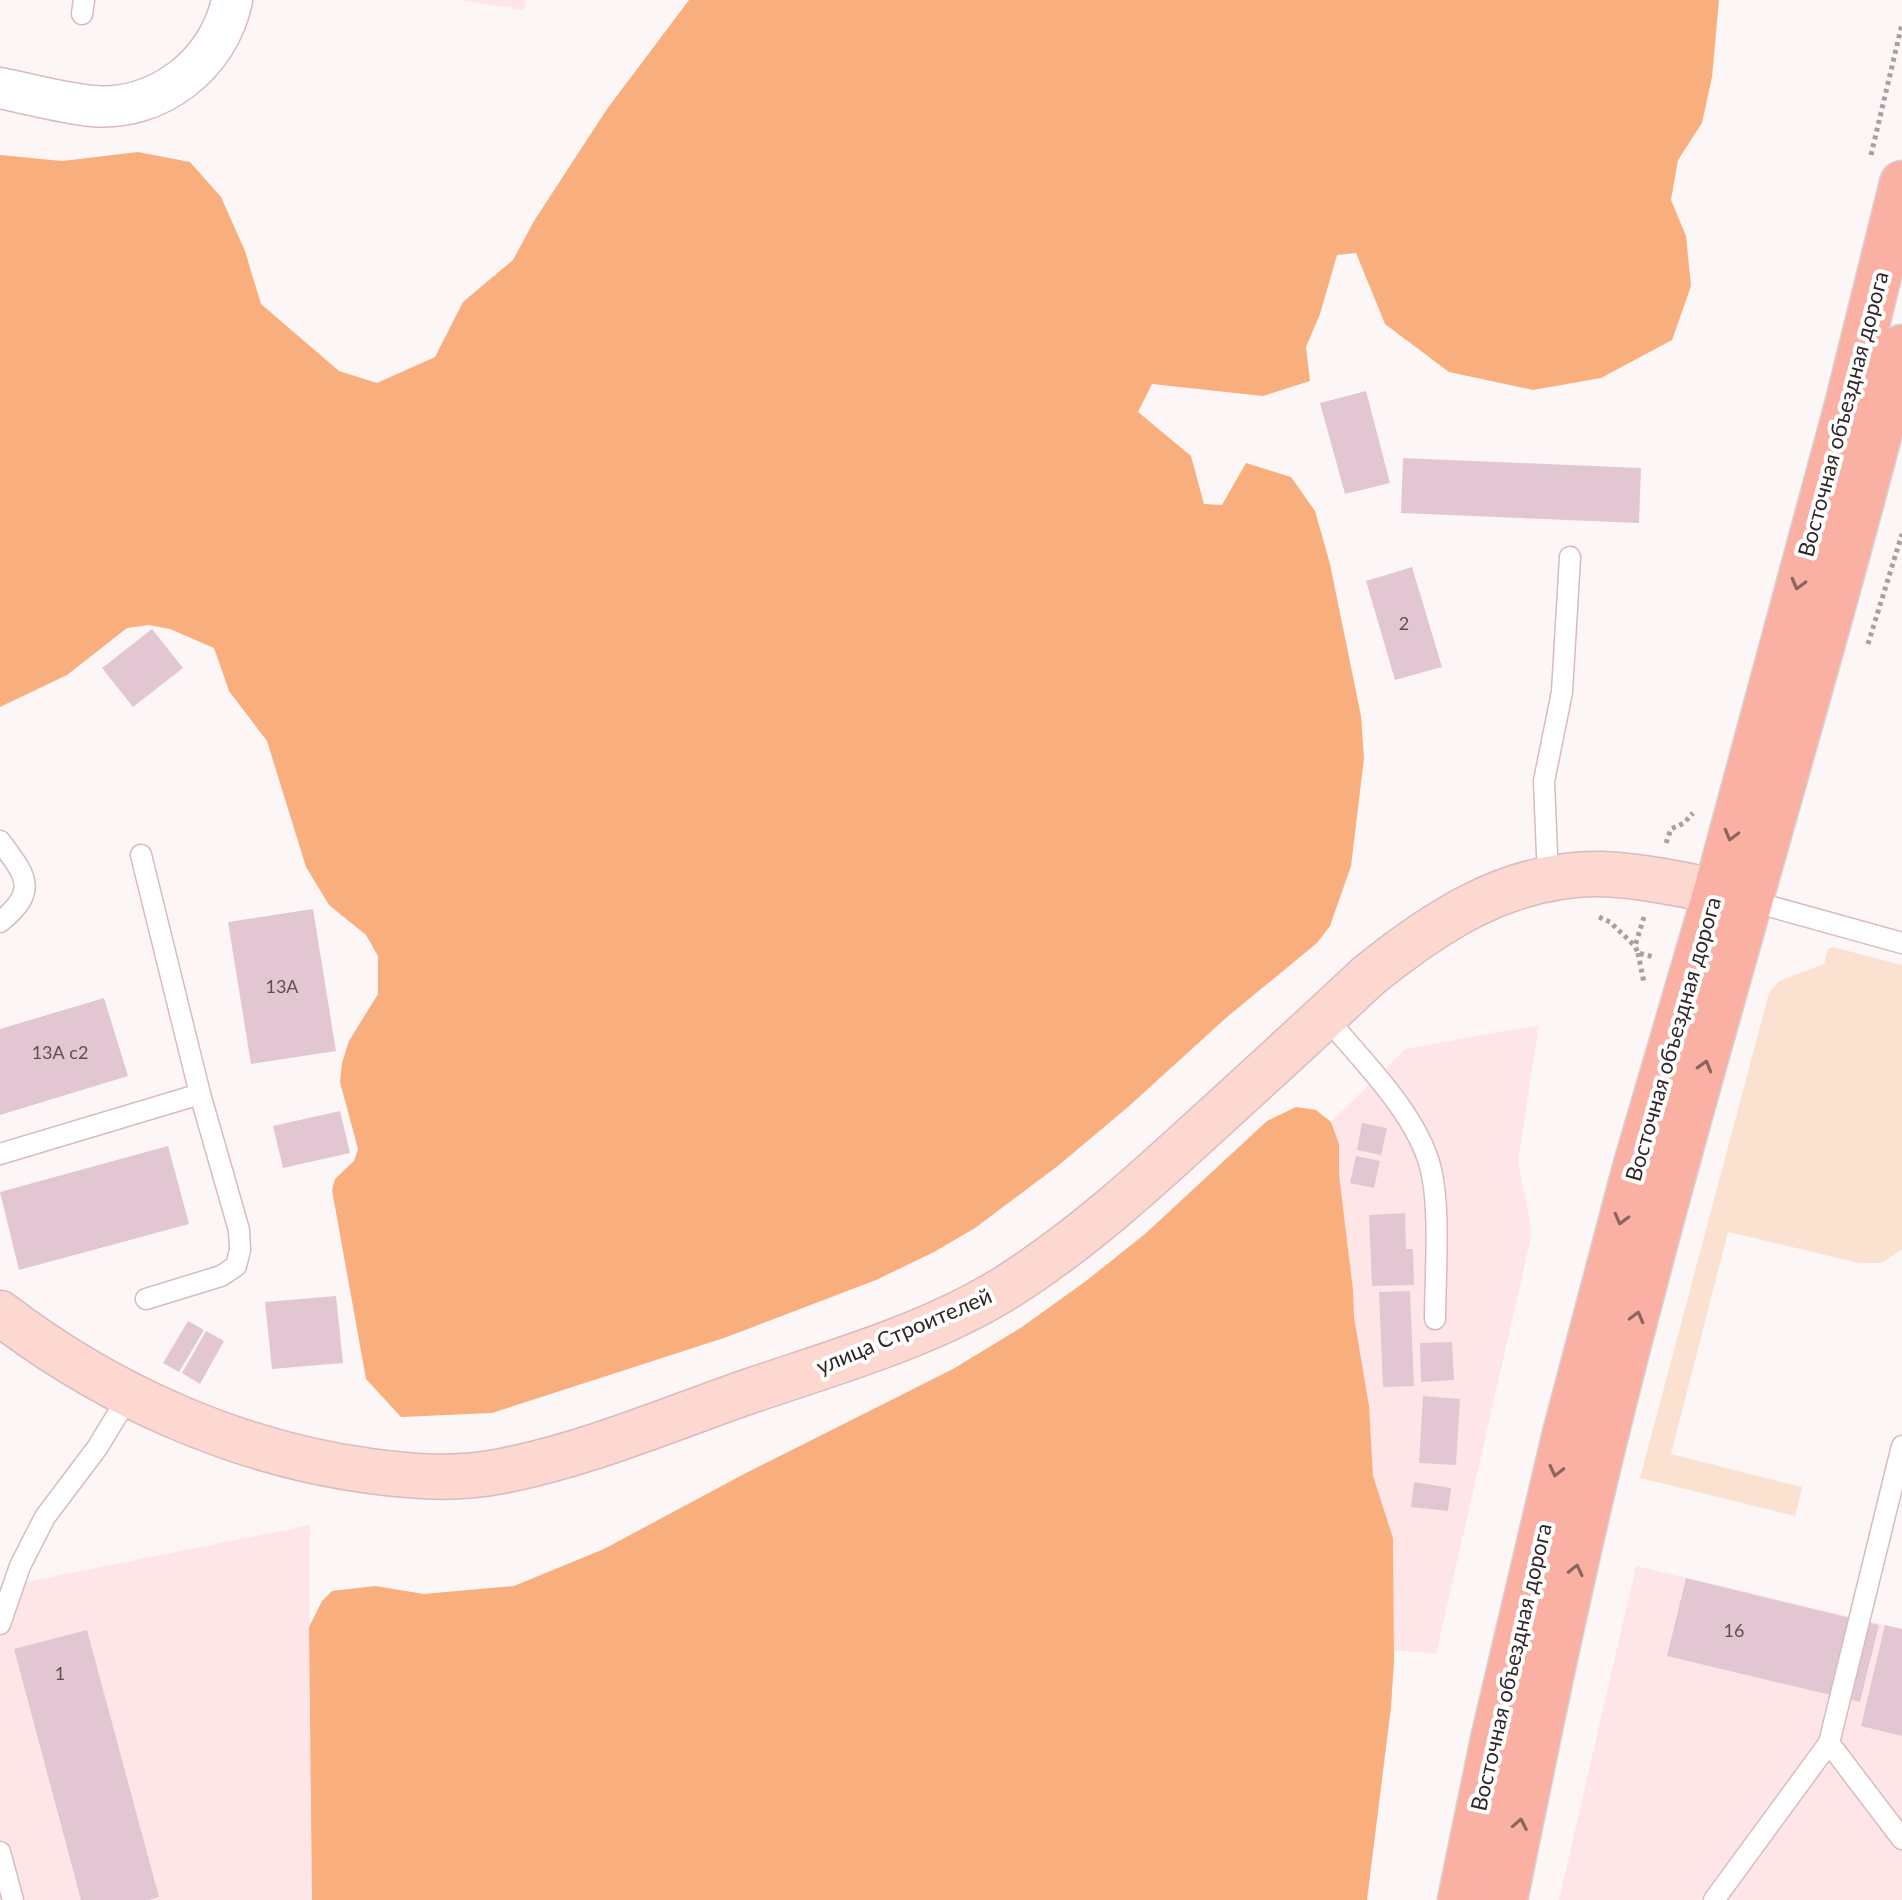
<svg xmlns="http://www.w3.org/2000/svg" width="1902" height="1900" viewBox="0 0 1902 1900" font-family="Lato,sans-serif">
	<rect width="100%" height="100%" fill="#fdf6f7"/>
	<path fill="#fee6e8" d="M 460,0 L 526,0 L 524,10 Z
		M 1539,1025 L 1518,1161 L 1532,1233 L 1436,1654 L 1394,1650 L 1393,1538 L 1373,1476 L 1369,1406 L 1354,1317 L 1353,1290 L 1339,1174 L 1339,1144 L 1331,1122 L 1405,1049 Z
		M 310,1525 L 309,1627 L 312,1900 L 0,1900 L 0,1587 Z
		M 1636,1566 L 1902,1629 L 1902,1900 L 1559,1900 Z"/>
	<path fill="#fbe1d0" d="M 1833,947 L 1902,965 L 1902,1249 L 1882,1263 L 1859,1263 L 1728,1232 L 1671,1454 L 1802,1487 L 1795,1516 L 1640,1478 L 1769,993 L 1779,981 L 1824,964 L 1828,949 Z"/>
	<path fill="#f8af7d" d="M 689,0 L 1719,0 L 1712,77 L 1702,123 L 1678,160 L 1671,200 L 1686,236 L 1691,286 L 1672,340 L 1601,378 L 1533,390 L 1449,372 L 1385,324 L 1356,253 L 1337,255 L 1320,314 L 1306,347 L 1310,381 L 1263,396 L 1152,384 L 1138,412 L 1191,456 L 1204,504 L 1222,505 L 1246,463 L 1291,477 L 1315,511 L 1330,564 L 1361,716 L 1364,758 L 1351,866 L 1330,926 L 1317,943 L 1227,1017 L 1128,1107 L 1059,1165 L 975,1228 L 934,1252 L 876,1280 L 724,1338 L 492,1413 L 401,1417 L 366,1379 L 332,1190 L 335,1179 L 354,1161 L 358,1149 L 340,1082 L 342,1063 L 349,1041 L 378,994 L 378,956 L 366,935 L 329,905 L 306,867 L 267,741 L 229,691 L 214,648 L 170,629 L 149,625 L 127,628 L 67,675 L 0,707 L 0,155 L 62,161 L 138,152 L 190,162 L 221,197 L 245,251 L 261,304 L 339,371 L 377,383 L 435,357 L 463,302 L 513,260 L 534,221 L 607,109 Z
		M 1296,1107 L 1316,1110 L 1331,1122 L 1339,1144 L 1339,1174 L 1353,1290 L 1354,1317 L 1369,1406 L 1373,1476 L 1393,1538 L 1394,1661 L 1391,1707 L 1367,1900 L 312,1900 L 309,1627 L 322,1601 L 332,1591 L 375,1586 L 424,1594 L 514,1586 L 604,1549 L 744,1474 L 953,1369 L 1022,1327 L 1086,1281 L 1145,1234 L 1267,1121 Z"/>
	<path fill="#e2c7d3" d="M 1366,391 L 1390,483 L 1345,494 L 1320,403 Z
		M 1403,458 L 1641,468 L 1639,523 L 1401,513 Z
		M 1412,567 L 1442,667 L 1395,680 L 1366,581 Z
		M 152,629 L 183,668 L 133,707 L 102,668 Z
		M 313,909 L 336,1051 L 251,1064 L 228,922 Z
		M 104,998 L 128,1076 L 0,1115 L 0,1029 Z
		M 340,1111 L 350,1153 L 283,1168 L 273,1126 Z
		M 1362,1123 L 1387,1128 L 1381,1155 L 1357,1150 Z
		M 168,1146 L 189,1224 L 19,1270 L 0,1192 Z
		M 1356,1156 L 1380,1161 L 1374,1188 L 1350,1183 Z
		M 1405,1213 L 1406,1249 L 1413,1249 L 1414,1285 L 1372,1286 L 1369,1215 Z
		M 1410,1291 L 1414,1386 L 1383,1387 L 1379,1292 Z
		M 336,1296 L 343,1363 L 272,1369 L 265,1302 Z
		M 188,1321 L 204,1330 L 179,1372 L 163,1363 Z
		M 206,1331 L 224,1341 L 200,1384 L 182,1373 Z
		M 1452,1342 L 1454,1380 L 1421,1382 L 1420,1343 Z
		M 1423,1396 L 1460,1399 L 1456,1465 L 1419,1463 Z
		M 1414,1482 L 1451,1488 L 1448,1511 L 1411,1507 Z
		M 1686,1578 L 1879,1625 L 1860,1702 L 1667,1656 Z
		M 1885,1625 L 1902,1629 L 1902,1736 L 1861,1726 Z
		M 87,1630 L 159,1897 L 149,1900 L 81,1900 L 14,1649 Z"/>
	<g fill="none" stroke-linecap="round" stroke-linejoin="round">
		<defs>
			<path id="service" d="M 82,14 L 84,0
				M 0,841 C 25,875 40,890 0,922
				M 141,855 L 200,1094 L 239,1230 L 240,1250 L 236,1266 L 221,1276 L 146,1299
				M 1548,879 L 1544,781 L 1562,692 L 1570,557
				M 1751,901 L 1902,943
				M 1325,1016 C 1361,1060 1415,1111 1430,1166 C 1441,1207 1435,1276 1435,1319
				M 0,1154 L 200,1094
				M 0,1624 L 20,1566 L 45,1517 L 97,1448 L 130,1394
				M 1829,1743 L 1902,1446
				M 0,1852 L 13,1900
				M 1714,1900 L 1829,1743 L 1902,1839"/>
			<path id="minor" d="M 0,88 C 30,94 61,103 92,106 C 158,112 219,64 232,0"/>
			<path id="secondary" d="M 0,1313 C 107,1395 236,1453 370,1471 C 414,1477 458,1480 502,1471 C 585,1455 667,1420 747,1392 C 832,1363 931,1335 1007,1287 C 1078,1242 1140,1186 1201,1130 C 1257,1079 1313,1028 1368,976 C 1436,921 1509,873 1600,874 C 1639,875 1678,884 1716,891"/>
			<path id="primary" d="M 1460,1900 L 1493,1739 L 1565,1433 L 1636,1164 L 1716,891 L 1847,405 L 1902,183
				M 1505,1900 C 1536,1747 1567,1595 1604,1443 C 1694,1076 1809,714 1902,347"/>
		</defs>
		<use href="#service" stroke="#d9bbbe" stroke-width="23"/>
		<use href="#minor" stroke="#d9bbbe" stroke-width="43"/>
		<use href="#secondary" stroke="#d9bbbe" stroke-width="47"/>
		<use href="#primary" stroke="#d6d4d4" stroke-width="47"/>
		<path stroke="#a89fa0" stroke-width="5" stroke-dasharray="4 4" stroke-linecap="butt" d="M 1871,155 L 1902,24
			M 1868,644 L 1902,534
			M 1666,843 L 1671,829 L 1684,823 L 1693,813
			M 1599,917 L 1610,922 L 1634,945
			M 1644,917 L 1635,946 L 1638,953 L 1654,957
			M 1638,953 L 1644,983"/>
		<use href="#service" stroke="#fff" stroke-width="20"/>
		<use href="#minor" stroke="#fff" stroke-width="40"/>
		<use href="#secondary" stroke="#fcd8d1" stroke-width="44"/>
		<use href="#primary" stroke="#fab1a3" stroke-width="44"/>
	</g>
	<defs><path id="oneway-chevron" d="M-2-3.5L2.5 0L-2 3.5" fill="none" stroke-width="1.6" stroke-linecap="round" stroke-linejoin="round" transform="scale(2)"/></defs>
	<g stroke="#8c655f">
		<use href="#oneway-chevron" transform="translate(1798 584) rotate(105)"/>
		<use href="#oneway-chevron" transform="translate(1731 835) rotate(105)"/>
		<use href="#oneway-chevron" transform="translate(1705 1066) rotate(-74)"/>
		<use href="#oneway-chevron" transform="translate(1621 1219) rotate(105)"/>
		<use href="#oneway-chevron" transform="translate(1637 1317) rotate(-75)"/>
		<use href="#oneway-chevron" transform="translate(1556 1471) rotate(103)"/>
		<use href="#oneway-chevron" transform="translate(1576 1570) rotate(-77)"/>
		<use href="#oneway-chevron" transform="translate(1520 1824) rotate(-79)"/>
	</g>
	<g text-anchor="middle" stroke-width="8" stroke-linejoin="round" paint-order="stroke">
		<g font-size="18" fill="#5e4f53">
			<text x="1404" y="630">2</text>
			<text x="282" y="993">13А</text>
			<text x="60" y="1059">13А с2</text>
			<text x="1734" y="1637">16</text>
			<text x="60" y="1680">1</text>
		</g>
		<g font-size="22" fill="#322728" stroke="#fff">
			<text transform="translate(1843 414) rotate(-75)" y="8">Восточная объездная дорога</text>
			<text transform="translate(1673 1039) rotate(-74)" y="8">Восточная объездная дорога</text>
			<text transform="translate(904 1331) rotate(-23)" y="8">улица Строителей</text>
			<text transform="translate(1511 1667) rotate(-77)" y="8">Восточная объездная дорога</text>
		</g>
	</g>
</svg>
